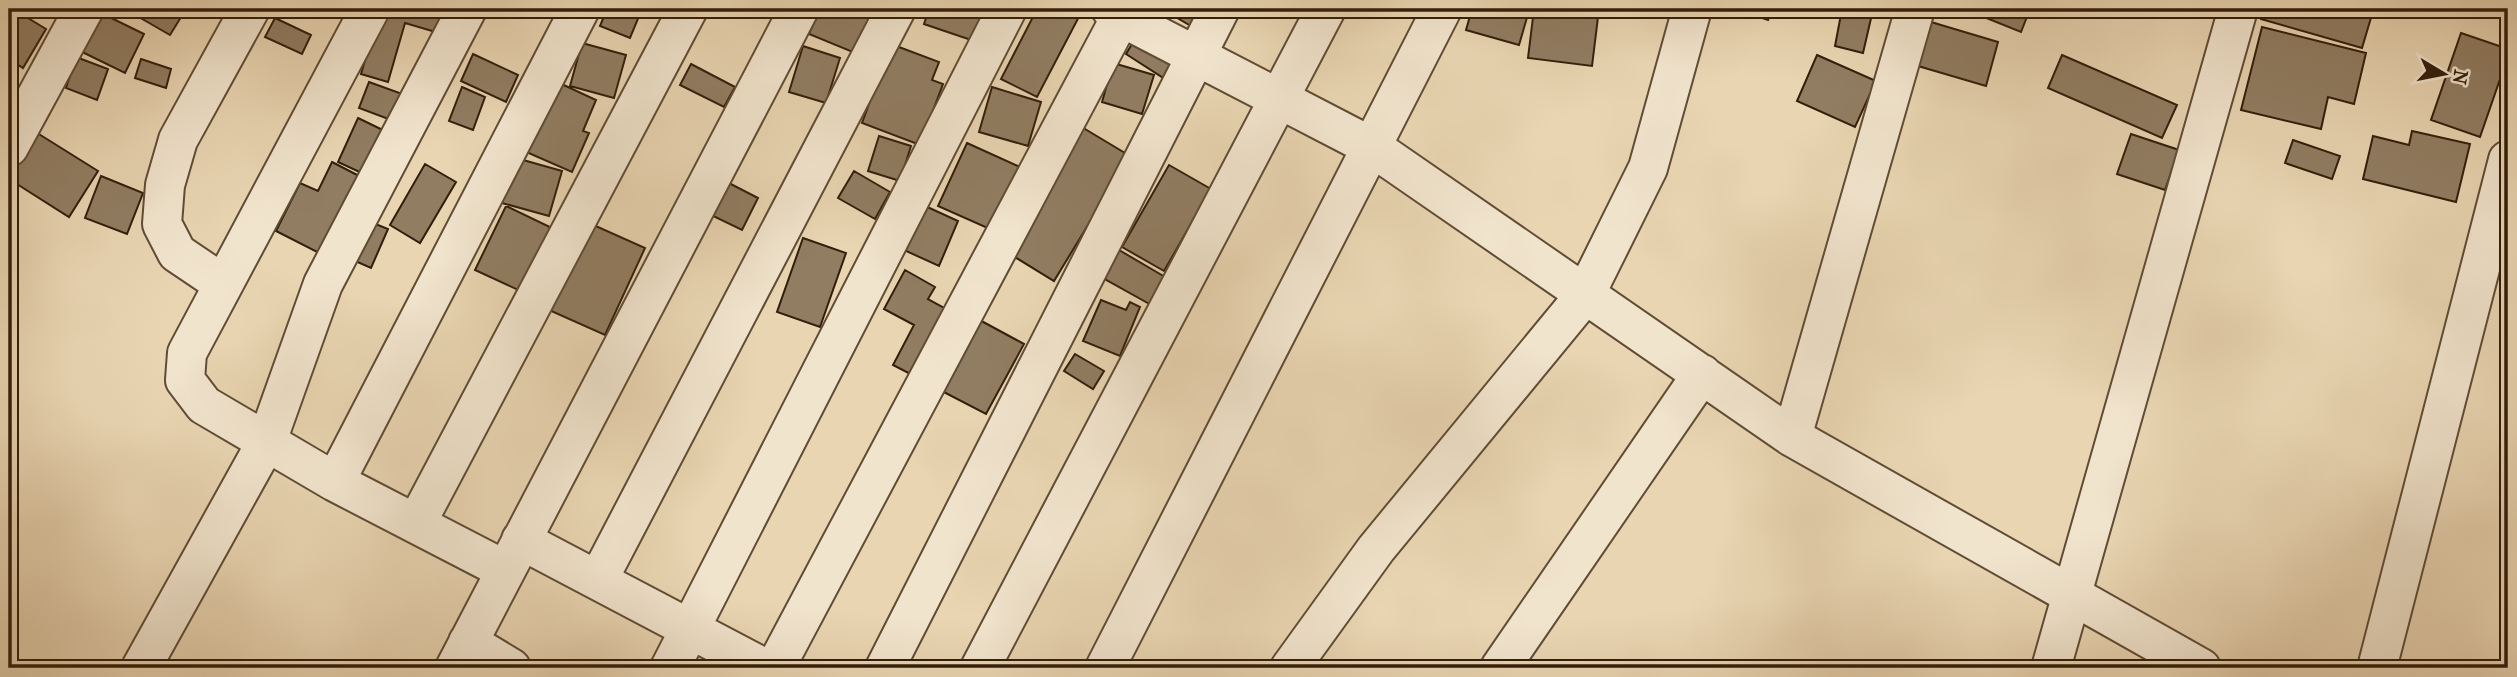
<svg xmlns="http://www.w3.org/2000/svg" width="2517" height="677" viewBox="0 0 2517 677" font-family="'IM FELL French Canon',serif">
	<rect width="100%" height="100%" fill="#e9d5b2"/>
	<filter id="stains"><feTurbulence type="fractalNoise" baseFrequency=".00286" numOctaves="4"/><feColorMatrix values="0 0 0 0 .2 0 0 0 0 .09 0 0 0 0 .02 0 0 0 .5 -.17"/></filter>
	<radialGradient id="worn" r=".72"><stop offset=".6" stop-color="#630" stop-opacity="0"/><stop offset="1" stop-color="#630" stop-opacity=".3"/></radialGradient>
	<path fill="#917d62" stroke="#321e0b" stroke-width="2" d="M 9,9 L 13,9 L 46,29 L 23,68 L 9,59 Z
		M 125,9 L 186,9 L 170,35 Z
		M 380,9 L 446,9 L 439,33 L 405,23 L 388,82 L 361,74 Z
		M 607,9 L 642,9 L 630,38 L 600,26 Z
		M 819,9 L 878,9 L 860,55 L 809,34 Z
		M 929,9 L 989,9 L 977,42 L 924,24 Z
		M 1037,9 L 1083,9 L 1037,97 L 1001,79 Z
		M 1169,9 L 1208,9 L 1196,29 L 1167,12 Z
		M 1472,9 L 1507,9 L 1528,14 L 1519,45 L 1466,30 Z
		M 1534,9 L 1598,17 L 1592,66 L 1528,58 Z
		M 1736,9 L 1772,9 L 1768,20 Z
		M 1842,9 L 1872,14 L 1863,53 L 1835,46 Z
		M 1964,9 L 2030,9 L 2021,32 Z
		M 2264,9 L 2365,9 L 2373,11 L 2362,48 L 2261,19 Z
		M 95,10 L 144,34 L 125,73 L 76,49 Z
		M 275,18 L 311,35 L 302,54 L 265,37 Z
		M 1931,22 L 1998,42 L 1986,86 L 1918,66 Z
		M 2262,27 L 2366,53 L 2354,104 L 2328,97 L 2321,129 L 2241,110 Z
		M 1141,29 L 1180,54 L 1165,79 L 1126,54 Z
		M 2461,33 L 2508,49 L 2508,56 L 2480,137 L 2431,120 Z
		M 582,43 L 626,55 L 614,98 L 570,86 Z
		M 891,44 L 939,62 L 932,80 L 943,84 L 920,145 L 862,123 Z
		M 803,46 L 840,58 L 826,103 L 789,92 Z
		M 473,54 L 518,75 L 506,102 L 461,81 Z
		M 1817,55 L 1876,81 L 1855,127 L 1797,101 Z
		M 2062,55 L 2177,105 L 2162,138 L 2048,88 Z
		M 76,57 L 108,69 L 97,100 L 66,88 Z
		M 141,59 L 171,69 L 166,88 L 135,78 Z
		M 9,62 L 18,65 L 9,97 Z
		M 1113,63 L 1154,75 L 1142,114 L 1102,102 Z
		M 691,64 L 735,87 L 724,107 L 680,85 Z
		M 555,81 L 596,100 L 583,131 L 589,133 L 572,172 L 524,151 Z
		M 369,82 L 408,96 L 399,123 L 359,108 Z
		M 462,87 L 485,97 L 473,130 L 449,121 Z
		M 992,87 L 1041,102 L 1028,146 L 979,132 Z
		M 358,118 L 389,133 L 368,176 L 338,162 Z
		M 1075,123 L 1130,156 L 1054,281 L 1000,248 Z
		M 34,131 L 98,171 L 69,217 L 9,179 L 9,171 Z
		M 2412,131 L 2470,144 L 2456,202 L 2363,179 L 2373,136 L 2409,145 Z
		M 2131,134 L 2179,150 L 2165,190 L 2117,174 Z
		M 879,136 L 911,146 L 900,181 L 868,171 Z
		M 2293,140 L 2340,156 L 2332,179 L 2285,163 Z
		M 967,143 L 1020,167 L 992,230 L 938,206 Z
		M 516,158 L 562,171 L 549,216 L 502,203 Z
		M 332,162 L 369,181 L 331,259 L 276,231 L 300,183 L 318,191 Z
		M 425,164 L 456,182 L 420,243 L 390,225 Z
		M 1169,165 L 1211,189 L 1164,271 L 1122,247 Z
		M 854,171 L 890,192 L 875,219 L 838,198 Z
		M 101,176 L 143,193 L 127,234 L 85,218 Z
		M 723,180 L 758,198 L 742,230 L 707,213 Z
		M 923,205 L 958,221 L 939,266 L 904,250 Z
		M 506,206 L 556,230 L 527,294 L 475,270 Z
		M 363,219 L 388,229 L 371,268 L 346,257 Z
		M 580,219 L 645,248 L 605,335 L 540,306 Z
		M 803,238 L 846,253 L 820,327 L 777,312 Z
		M 1119,250 L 1177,284 L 1162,311 L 1103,278 Z
		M 905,270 L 935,287 L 928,299 L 955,314 L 920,379 L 893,365 L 914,325 L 884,309 Z
		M 1101,300 L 1126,310 L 1130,302 L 1140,307 L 1120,356 L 1083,341 Z
		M 974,317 L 1024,344 L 986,414 L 936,388 Z
		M 1075,354 L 1104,371 L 1093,389 L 1064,371 Z"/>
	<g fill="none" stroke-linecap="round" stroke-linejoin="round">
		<defs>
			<path id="minor" d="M 370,9 L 187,353 L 185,380 L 204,405 L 335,482 L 505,570
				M 1111,9 L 1121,17 L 1372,147 L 1792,437 L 2201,668
				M 9,147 L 84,9
				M 223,284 L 177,253 L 162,224 L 165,185 L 178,140 L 250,9
				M 1792,437 L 1915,9
				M 335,482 L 580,9
				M 416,524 L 688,9
				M 521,540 L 764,668
				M 598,580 L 896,9
				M 468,642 L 511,668
				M 141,668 L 267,441 L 323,284 L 467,9
				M 455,668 L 799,9
				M 670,668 L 1007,9
				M 775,668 L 1125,9
				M 885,668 L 1220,9
				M 980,668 L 1326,9
				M 1105,668 L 1442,9
				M 1290,668 L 1376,549 L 1585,295 L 1648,168 L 1692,9
				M 1500,668 L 1702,374
				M 2051,668 L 2238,9
				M 2377,668 L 2508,160"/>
		</defs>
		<use href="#minor" stroke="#604c35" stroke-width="42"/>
		<use href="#minor" stroke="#f1e4cd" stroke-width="38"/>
	</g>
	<rect width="2517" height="677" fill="none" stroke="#e9d5b2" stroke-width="35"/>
	<rect x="10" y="10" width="2496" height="656" fill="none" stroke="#321e0b" stroke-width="3.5"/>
	<rect x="18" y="18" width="2482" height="642" fill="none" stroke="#321e0b" stroke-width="2"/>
	<g transform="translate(2444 74) rotate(100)" stroke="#f1e4cd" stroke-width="5" paint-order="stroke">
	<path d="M0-5L12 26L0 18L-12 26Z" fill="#321e0b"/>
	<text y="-10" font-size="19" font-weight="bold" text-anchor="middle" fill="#321e0b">N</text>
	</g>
	<rect width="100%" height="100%" filter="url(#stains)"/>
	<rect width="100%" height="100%" fill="url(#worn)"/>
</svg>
